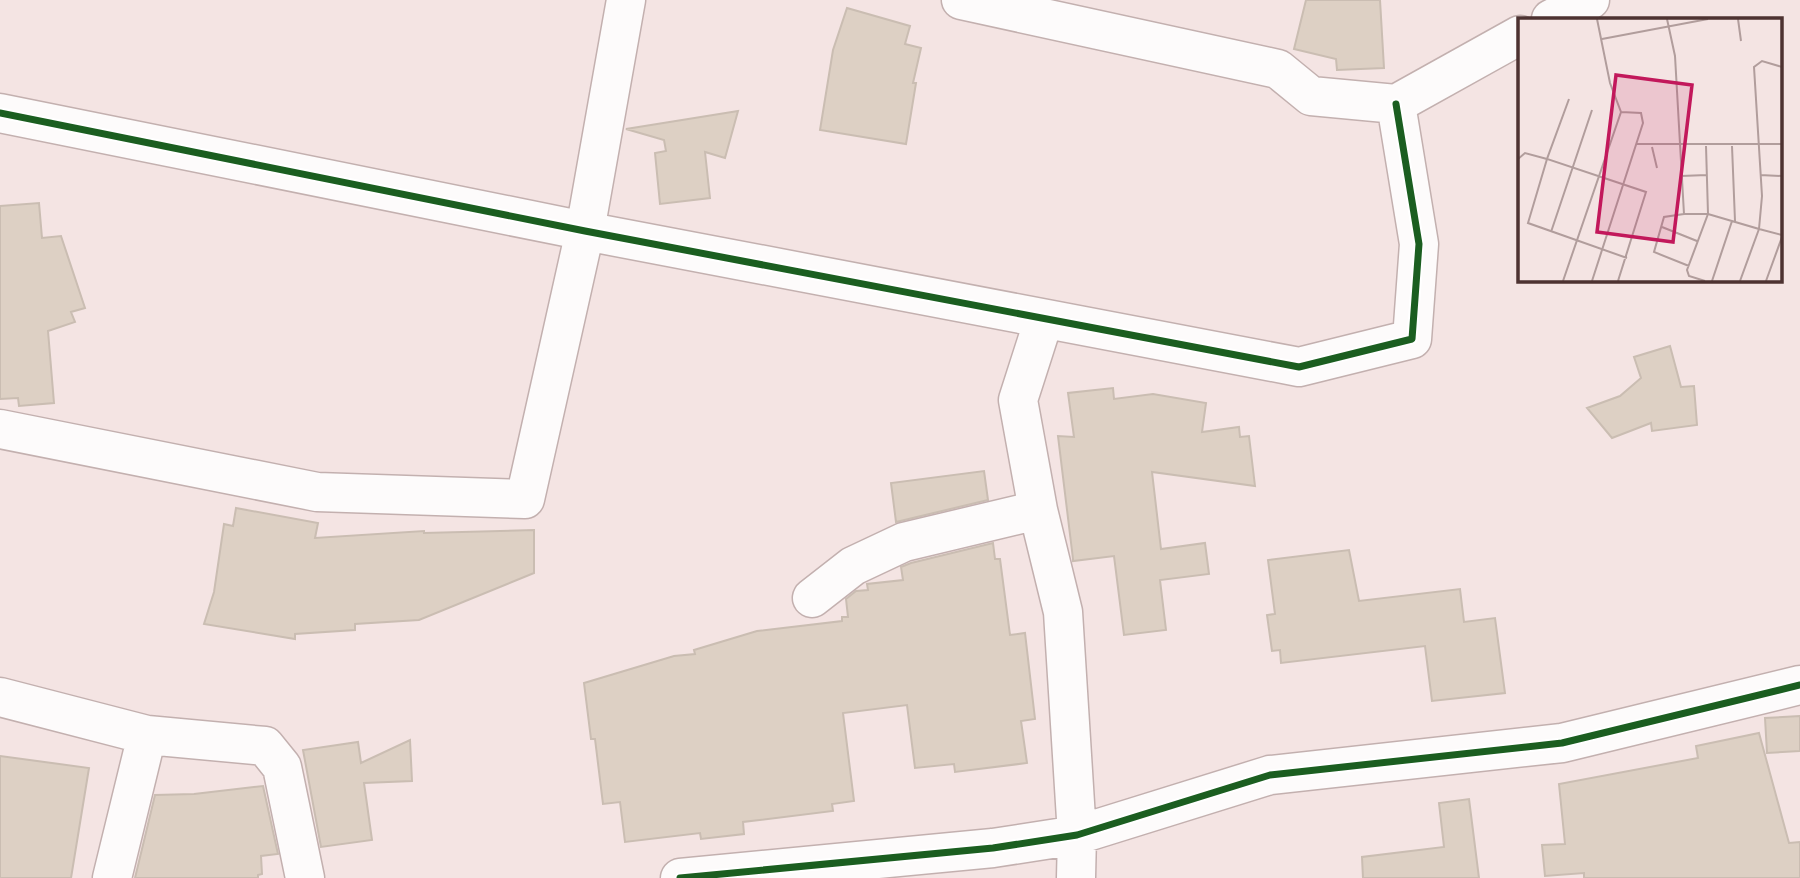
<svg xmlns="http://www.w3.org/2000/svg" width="1800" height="878" viewBox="0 0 1800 878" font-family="Quicksand,sans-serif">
	<rect width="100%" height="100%" fill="#f4e4e3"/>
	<path fill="#ddd0c4" stroke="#cabdb2" stroke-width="2" d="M 1306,0 L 1380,0 L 1384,68 L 1337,70 L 1336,59 L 1294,49 Z
		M 847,8 L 910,26 L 905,44 L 921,48 L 913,83 L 916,83 L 906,144 L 820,130 L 833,50 Z
		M 738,111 L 725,158 L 705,152 L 710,198 L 660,204 L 655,153 L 666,151 L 664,140 L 626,129 Z
		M 39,203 L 42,238 L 61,236 L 85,308 L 71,312 L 75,322 L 48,331 L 54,403 L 19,406 L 18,398 L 0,399 L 0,206 Z
		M 1670,346 L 1681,387 L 1694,386 L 1697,425 L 1652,431 L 1651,423 L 1612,438 L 1587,408 L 1620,396 L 1641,378 L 1634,357 Z
		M 1113,388 L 1114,399 L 1153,394 L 1206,403 L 1202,432 L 1239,427 L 1240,437 L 1249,436 L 1255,486 L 1152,472 L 1161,549 L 1205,543 L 1209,574 L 1160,580 L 1166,630 L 1124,635 L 1114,556 L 1073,561 L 1073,559 L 1058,436 L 1074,437 L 1068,393 Z
		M 984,471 L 988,500 L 896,522 L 891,483 Z
		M 236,508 L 318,523 L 315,538 L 424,531 L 424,533 L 534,530 L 534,573 L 419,620 L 355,624 L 355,630 L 295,634 L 295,639 L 204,624 L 214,592 L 224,524 L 233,526 Z
		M 993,543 L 995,559 L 1000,559 L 1010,635 L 1025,633 L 1035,719 L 1021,721 L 1027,763 L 955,772 L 954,764 L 915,768 L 907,705 L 843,713 L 854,801 L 832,804 L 833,811 L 743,822 L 744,834 L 701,839 L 700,833 L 625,842 L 620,802 L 603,804 L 595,739 L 591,739 L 584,683 L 674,656 L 695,654 L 694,650 L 757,631 L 842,621 L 842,617 L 848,617 L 846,599 L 856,591 L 868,590 L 867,584 L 903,580 L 901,567 L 911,563 Z
		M 1349,550 L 1359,601 L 1460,589 L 1464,622 L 1495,618 L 1505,693 L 1432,701 L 1425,646 L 1281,663 L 1280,650 L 1272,651 L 1267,615 L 1275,614 L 1268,560 Z
		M 1800,716 L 1800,751 L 1767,753 L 1765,718 Z
		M 1759,733 L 1789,843 L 1800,842 L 1800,878 L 1584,878 L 1584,873 L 1545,876 L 1542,845 L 1565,844 L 1559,784 L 1698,758 L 1696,746 Z
		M 410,740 L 412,781 L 364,783 L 372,840 L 321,847 L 303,750 L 358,742 L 361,763 Z
		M 0,756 L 89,768 L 71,878 L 0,878 Z
		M 263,786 L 278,854 L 261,856 L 262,874 L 258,875 L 258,878 L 135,878 L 155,795 L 194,794 Z
		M 1469,799 L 1479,878 L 1363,878 L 1362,857 L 1444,847 L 1439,803 Z"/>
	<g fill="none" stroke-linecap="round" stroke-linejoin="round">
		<defs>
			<path id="street" d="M 961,0 L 1278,69 L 1311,96 L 1396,104 L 1520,35
				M 1551,19 L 1590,0
				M 0,113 L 585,231 L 1299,367 L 1412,339 L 1419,244 L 1396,104
				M 1044,319 L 1018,400 L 1038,510 L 1063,612 L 1077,835 L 1076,878
				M 0,429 L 317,492 L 525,499 L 585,231 L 626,0
				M 812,598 L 853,566 L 904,542 L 1038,510
				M 0,697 L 147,735 L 265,746 L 282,767 L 305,878
				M 112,878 L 147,735
				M 680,878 L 993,848 L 1077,835 L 1270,775 L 1562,743 L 1800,685"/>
		</defs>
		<use href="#street" stroke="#c3b0af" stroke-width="41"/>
		<use href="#street" stroke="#fdfbfb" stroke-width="38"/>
		<defs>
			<path id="cycleway" d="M 0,113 L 585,231 L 1299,367 L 1412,339 L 1419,244 L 1396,104
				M 680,878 L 993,848 L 1077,835 L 1270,775 L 1562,743 L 1800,685"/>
		</defs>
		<use href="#cycleway" stroke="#fff" stroke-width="11"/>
		<use href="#cycleway" stroke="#1b5e20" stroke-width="7"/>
	</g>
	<g transform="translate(1518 18)">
		<rect width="264" height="264" fill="#f4e4e3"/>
		<path fill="none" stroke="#b19d9c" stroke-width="2" d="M 149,1 L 157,38 L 166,196 L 190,196 L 188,128M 220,1 L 223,23M 84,21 L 190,1M 264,49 L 244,43 L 236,49 L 244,178 L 241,211 L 264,217M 51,81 L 29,141 L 128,174 L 100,263M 118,126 L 264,126M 214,128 L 217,203M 134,129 L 139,150M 0,141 L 7,135 L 29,141 L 10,205 L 109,240M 242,157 L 264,158M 163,158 L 189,157M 166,196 L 146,199 L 136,234 L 171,248M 144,209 L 179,223M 33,214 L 74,92M 45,263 L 103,94 L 92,65 L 79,1M 74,263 L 125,105 L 123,95 L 103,94M 187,263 L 171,258 L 169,252 L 190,196 L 241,211 L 222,263M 194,263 L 214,203M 248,263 L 264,219"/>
		<path fill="#c2185b" fill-opacity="0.15" stroke="#c2185b" stroke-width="3.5" d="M 98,57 L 174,67 L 155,224 L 79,214 Z"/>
		<rect width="264" height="264" fill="none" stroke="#4d3231" stroke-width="3.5"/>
	</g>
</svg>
